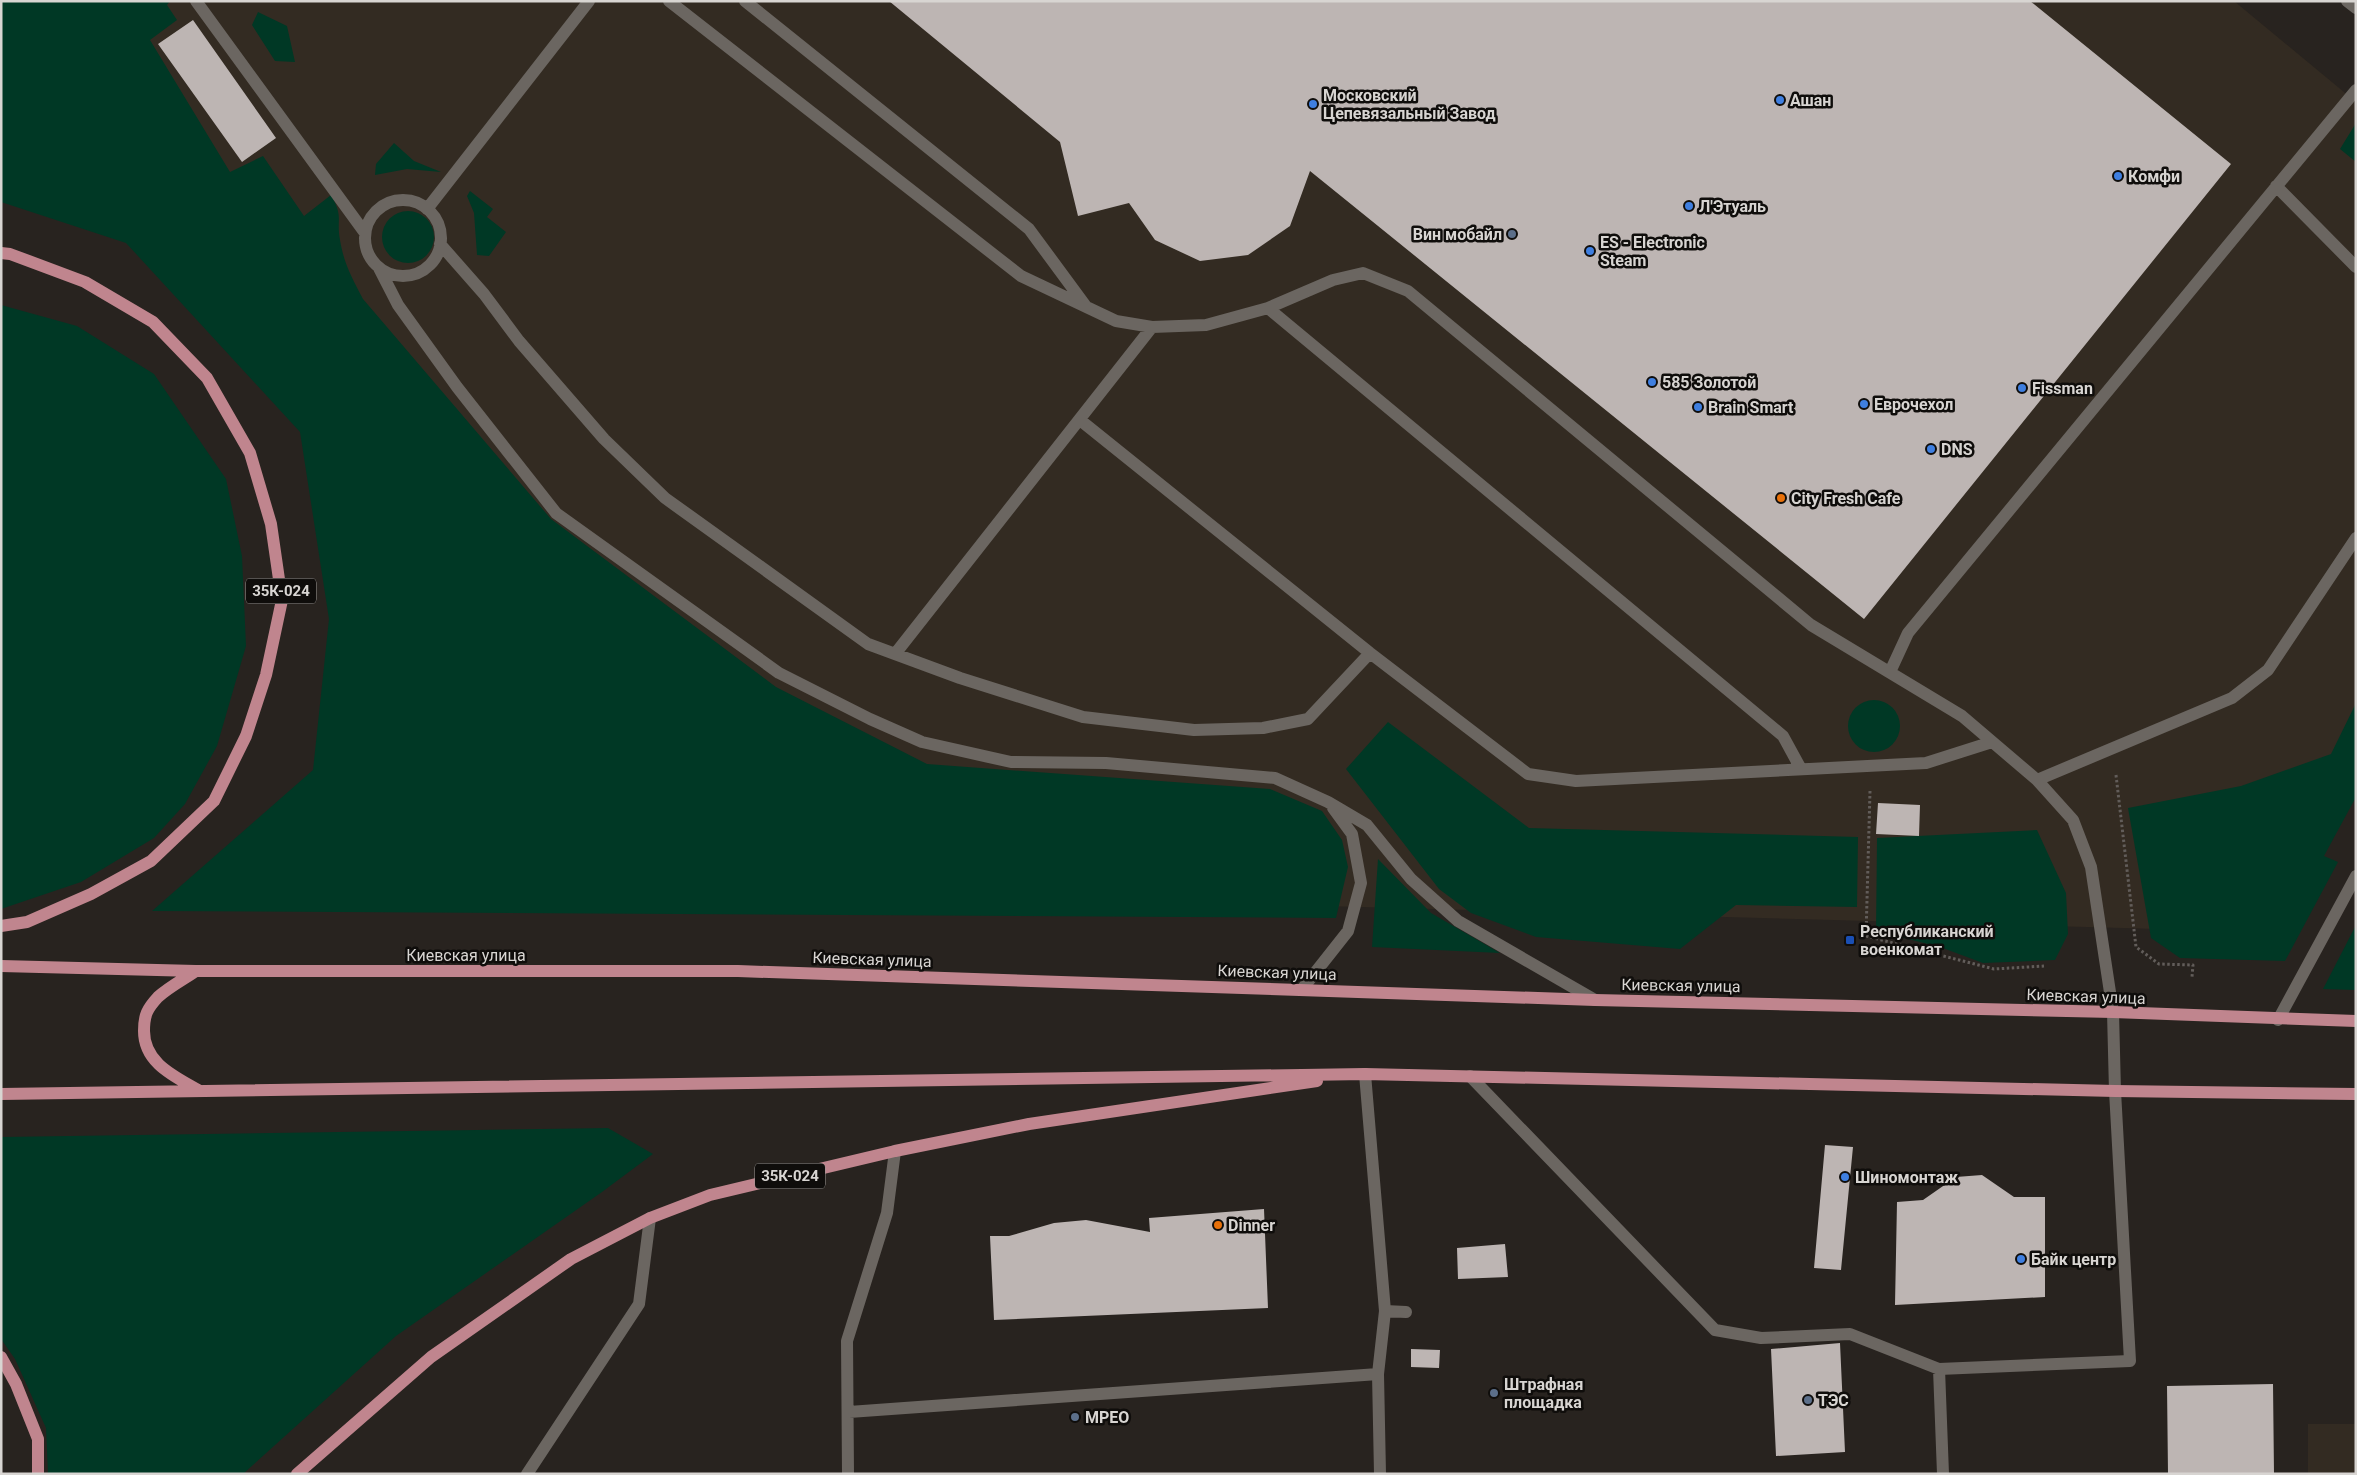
<svg xmlns="http://www.w3.org/2000/svg" width="2357" height="1475" viewBox="0 0 2357 1475" font-family="Roboto,sans-serif">
	<rect width="100%" height="100%" fill="#28231f"/>
	<path fill="#332b22" d="M 99,1 L 2234,1 L 2356,102 L 2356,751 L 2268,932 L 994,897 L 279,367 Z
		M 2308,1424 L 2356,1424 L 2356,1474 L 2308,1474 Z"/>
	<path fill="#003825" d="M 1,1 L 170,1 L 167,5 L 177,20 L 150,40 L 230,172 L 263,156 L 304,216 L 331,195 C 344,218 336,218 340,240 C 344,264 352,278 363,299 L 551,519 L 776,687 L 927,764 L 1270,789 L 1322,811 L 1342,840 L 1348,867 L 1336,918 L 152,911 L 313,770 L 329,619 L 300,432 L 126,243 L 1,202 Z
		M 258,12 L 287,26 L 295,62 L 275,61 L 252,25 Z
		M 2356,123 L 2356,162 L 2340,149 Z
		M 394,143 L 414,161 L 441,172 L 407,169 L 375,175 L 376,164 Z
		M 470,191 L 493,209 L 487,217 L 506,232 L 489,256 L 477,255 L 474,213 L 467,196 Z
		M382 237a26 26 0 1 1 52 0a26 26 0 1 1-52 0Z
		M 1,305 L 77,326 L 154,374 L 226,479 L 242,556 L 246,646 L 217,746 L 185,804 L 154,838 L 81,882 L 1,909 Z
		M1848 726a26 26 0 1 1 52 0a26 26 0 1 1-52 0Z
		M 2356,703 L 2356,797 L 2324,856 L 2338,862 L 2285,961 L 2180,958 L 2151,938 L 2128,808 L 2241,786 L 2331,754 Z
		M 1388,722 L 1529,828 L 1858,837 L 1857,907 L 1736,905 L 1680,949 L 1536,937 L 1471,913 L 1439,889 L 1346,769 Z
		M 2037,830 L 2066,893 L 2068,934 L 2055,960 L 1983,963 L 1940,947 L 1876,931 L 1877,838 Z
		M 1378,859 L 1431,913 L 1500,953 L 1372,947 Z
		M 2356,925 L 2356,990 L 2323,989 Z
		M 608,1128 L 653,1154 L 602,1192 L 396,1336 L 243,1474 L 48,1474 L 46,1428 L 15,1359 L 1,1339 L 1,1137 Z"/>
	<path fill="#bdb5b3" d="M 889,1 L 2030,1 L 2231,164 L 1864,619 L 1310,171 L 1290,226 L 1248,255 L 1200,261 L 1155,240 L 1129,203 L 1078,216 L 1060,142 Z
		M 193,20 L 276,138 L 242,162 L 158,44 Z
		M 1878,803 L 1920,805 L 1919,836 L 1876,834 Z
		M 1825,1145 L 1853,1147 L 1841,1270 L 1814,1268 Z
		M 1982,1175 L 2014,1197 L 2045,1197 L 2045,1297 L 1895,1305 L 1897,1202 L 1923,1200 L 1956,1177 Z
		M 1264,1209 L 1268,1308 L 994,1320 L 990,1236 L 1009,1236 L 1054,1223 L 1086,1220 L 1150,1232 L 1149,1218 Z
		M 1505,1244 L 1508,1277 L 1458,1279 L 1457,1248 Z
		M 1840,1343 L 1845,1452 L 1776,1456 L 1771,1349 Z
		M 1411,1349 L 1440,1350 L 1439,1368 L 1411,1367 Z
		M 2273,1384 L 2274,1474 L 2168,1474 L 2167,1386 Z"/>
	<g fill="none" stroke-linecap="round" stroke-linejoin="round">
		<path stroke="#625d5a" stroke-width="3" stroke-dasharray="2.5 2.5" stroke-linecap="butt" d="M 2116,775 L 2136,947 L 2159,964 L 2193,965 L 2192,977
			M 1870,791 L 1866,936 L 1994,969 L 2044,966"/>
		<path stroke="#6b6661" stroke-width="12" d="M 196,1 L 365,233
			M 669,1 L 1021,276 L 1116,321 L 1152,327 L 1206,325 L 1268,308 L 1333,280 L 1363,273 L 1408,291 L 1811,625 L 1962,716 L 2037,780 L 2073,820 L 2091,867 L 2113,1012
			M 745,1 L 1029,229 L 1085,305
			M 2276,186 L 2356,267
			M365 238a38 38 0 1 1 76 0a38 38 0 1 1-76 0Z
			M 427,209 L 589,1
			M 440,244 L 484,294 L 519,341 L 604,439 L 665,498 L 868,644 L 960,678 L 1083,717 L 1194,730 L 1263,728 L 1308,719 L 1370,653
			M 379,268 L 398,305 L 457,387 L 556,513 L 779,673 L 870,719 L 922,742 L 1011,762 L 1106,763 L 1275,778 L 1328,802 L 1367,825 L 1411,879 L 1458,921 L 1595,1000
			M 1268,308 L 1783,736 L 1801,769
			M 1080,420 L 1370,653 L 1528,774 L 1576,781 L 1926,763 L 1992,742
			M 895,654 L 1152,327
			M 1890,672 L 1908,633 L 2356,90
			M 2037,780 L 2232,698 L 2268,670 L 2356,538
			M 1303,988 L 1348,931 L 1361,883 L 1352,834 L 1333,808
			M 2278,1020 L 2356,876
			M 1365,1074 L 1385,1311 L 1378,1374 L 1380,1474
			M 1470,1076 L 1715,1330 L 1761,1338 L 1850,1334 L 1939,1369 L 2130,1361 L 2115,1091
			M 1385,1311 L 1406,1312
			M 1939,1369 L 1943,1474
			M 849,1412 L 1378,1374
			M 527,1474 L 639,1304 L 650,1218
			M 848,1474 L 847,1341 L 887,1213 L 895,1151"/>
		<path stroke="#6b6661" stroke-width="12" d="M 2113,1012 L 2115,1091"/>
		<path stroke="#6b6661" stroke-width="12" d="M 2347,1 L 2356,8"/>
		<path stroke="#c0858e" stroke-width="12" d="M 1,253 L 10,254 L 85,282 L 153,322 L 207,378 L 250,453 L 271,524 L 282,600 L 266,675 L 246,736 L 214,801 L 151,861 L 91,894 L 27,922 L 1,926
			M 1,966 L 196,971 L 738,971 L 1595,1000 L 2113,1012 L 2356,1021
			M 196,971 C 184,979 169,987 158,997 C 147,1009 144,1015 144,1031 C 144,1063 174,1076 198,1090
			M 1,1094 L 1365,1074 L 2115,1091 L 2356,1094
			M 1,1357 L 16,1384 L 38,1439 L 38,1474
			M 297,1474 L 431,1357 L 571,1259 L 650,1218 L 710,1195 L 895,1151 L 1029,1124 L 1317,1081"/>
	</g>
	<g fill="#3f7fe0" stroke="#0f0d0b" stroke-width="2">
		<circle cx="1780" cy="100" r="5"/>
		<circle cx="1313" cy="104" r="5"/>
		<circle cx="2118" cy="176" r="5"/>
		<circle cx="1689" cy="206" r="5"/>
		<circle cx="1590" cy="251" r="5"/>
		<circle cx="1652" cy="382" r="5"/>
		<circle cx="2022" cy="388" r="5"/>
		<circle cx="1864" cy="404" r="5"/>
		<circle cx="1698" cy="407" r="5"/>
		<circle cx="1931" cy="449" r="5"/>
		<circle cx="1845" cy="1177" r="5"/>
		<circle cx="2021" cy="1259" r="5"/>
	</g>
	<g fill="#5c6f8a" stroke="#0f0d0b" stroke-width="2">
		<circle cx="1512" cy="234" r="5"/>
		<circle cx="1494" cy="1393" r="5"/>
		<circle cx="1808" cy="1400" r="5"/>
		<circle cx="1075" cy="1417" r="5"/>
	</g>
	<g fill="#e8710a" stroke="#0f0d0b" stroke-width="2">
		<circle cx="1781" cy="498" r="5"/>
		<circle cx="1218" cy="1225" r="5"/>
	</g>
	<rect fill="#1a4fb4" stroke="#0f0d0b" stroke-width="2" x="1845" y="935" width="10" height="10" rx="2.5"/>
	<g text-anchor="middle" stroke-width="5" stroke-linejoin="round" paint-order="stroke">
		<g fill="#0f0d0b" stroke="#9c9996" stroke-width="1">
			<rect x="246" y="578.5" width="70" height="25" rx="4"/>
			<rect x="755" y="1163.5" width="70" height="25" rx="4"/>
		</g>
		<g font-size="15" font-weight="bold" fill="#d8d5d2">
			<text x="281" y="596">35К-024</text>
			<text x="790" y="1181">35К-024</text>
		</g>
		<g font-size="16" font-weight="bold" fill="#d8d5d2" stroke="#0f0d0b" text-anchor="start">
			<text x="1323" y="101">Московский<tspan x="1323" dy="18">Цепевязальный Завод</tspan></text>
			<text x="1790" y="106">Ашан</text>
			<text x="2128" y="182">Комфи</text>
			<text x="1699" y="212">Л'Этуаль</text>
			<text x="1502" y="240" text-anchor="end">Вин мобайл</text>
			<text x="1600" y="248">ES - Electronic<tspan x="1600" dy="18">Steam</tspan></text>
			<text x="1662" y="388">585 Золотой</text>
			<text x="2032" y="394">Fissman</text>
			<text x="1874" y="410">Еврочехол</text>
			<text x="1708" y="413">Brain Smart</text>
			<text x="1941" y="455">DNS</text>
			<text x="1791" y="504">City Fresh Cafe</text>
			<text x="1860" y="937">Республиканский<tspan x="1860" dy="18">военкомат</tspan></text>
			<text x="1855" y="1183">Шиномонтаж</text>
			<text x="1228" y="1231">Dinner</text>
			<text x="2031" y="1265">Байк центр</text>
			<text x="1504" y="1390">Штрафная<tspan x="1504" dy="18">площадка</tspan></text>
			<text x="1818" y="1406">ТЭС</text>
			<text x="1085" y="1423">МРЕО</text>
		</g>
		<g font-size="16" fill="#d8d5d2" stroke="#0f0d0b">
			<text x="466" y="961">Киевская улица</text>
			<text transform="translate(872 959) rotate(2)" y="6">Киевская улица</text>
			<text transform="translate(1277 972) rotate(2)" y="6">Киевская улица</text>
			<text transform="translate(1681 985) rotate(1)" y="6">Киевская улица</text>
			<text transform="translate(2086 996) rotate(2)" y="6">Киевская улица</text>
		</g>
	</g>
	<rect width="2357" height="1475" fill="none" stroke="#d8d5d2" stroke-width="5"/>
</svg>
